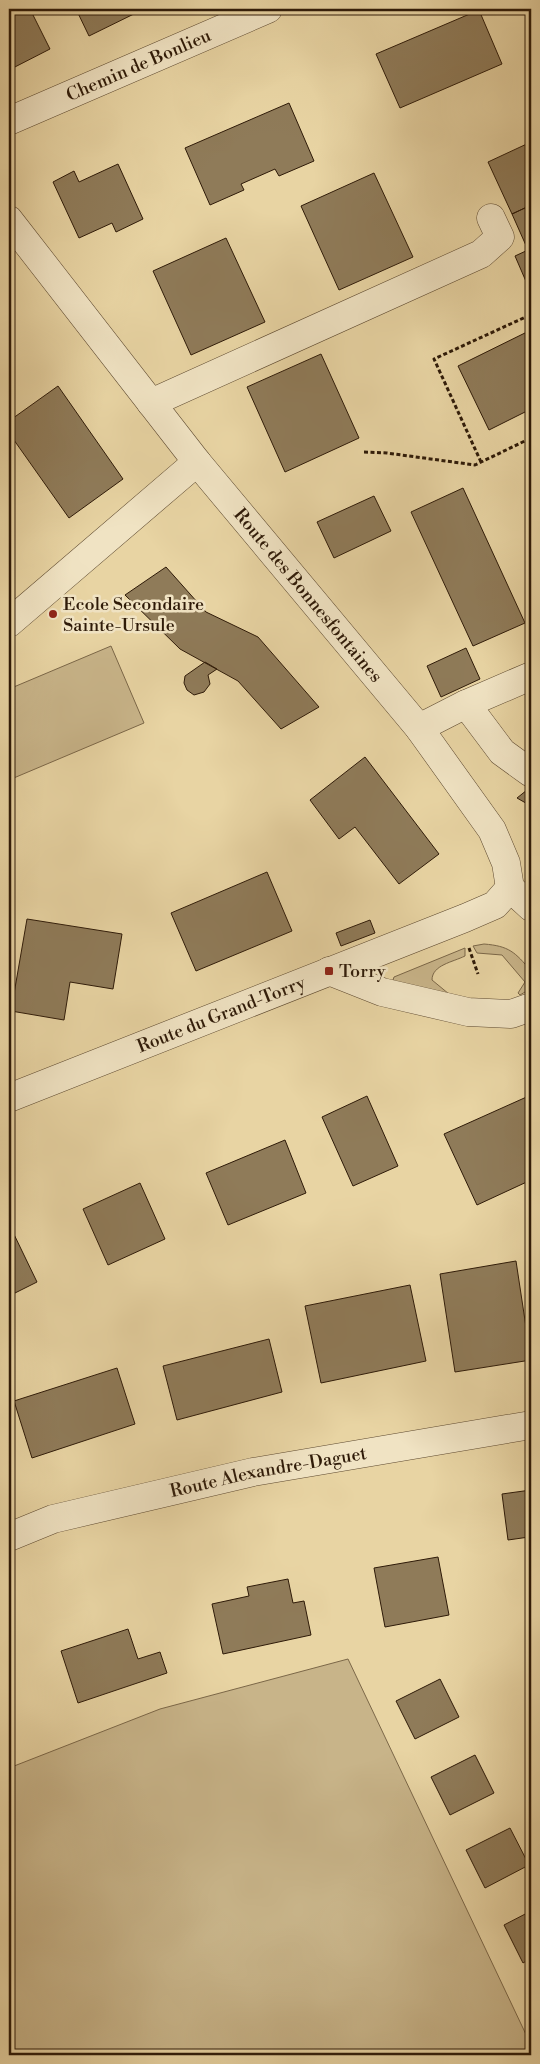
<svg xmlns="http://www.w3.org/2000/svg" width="540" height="2064" viewBox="0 0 540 2064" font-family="'Libre Bodoni',serif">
	<rect width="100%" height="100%" fill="#e8d4a3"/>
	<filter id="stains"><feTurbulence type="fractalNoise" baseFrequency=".004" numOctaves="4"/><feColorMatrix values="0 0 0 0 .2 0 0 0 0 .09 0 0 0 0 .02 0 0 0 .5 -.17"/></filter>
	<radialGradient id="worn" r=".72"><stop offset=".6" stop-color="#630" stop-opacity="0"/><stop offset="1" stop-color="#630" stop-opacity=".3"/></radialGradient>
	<path fill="#c8b489" stroke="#7b6748" d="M 111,646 L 144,723 L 9,780 L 9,689 Z
		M 484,944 C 509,946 515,952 531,971 L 530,989 L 520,995 L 518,993 L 525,982 L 502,955 L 477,953 L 473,946 Z
		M 465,948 L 465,956 C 453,962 432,965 432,980 L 449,994 L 399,984 L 393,980 L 394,977 Z
		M 348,1659 L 531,2045 L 531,2055 L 9,2055 L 9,1768 L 160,1709 Z"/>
	<path fill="#8f7b59" stroke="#2e1a08" d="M 9,9 L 30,9 L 50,49 L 9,70 Z
		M 76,9 L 144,9 L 89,36 Z
		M 479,10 L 502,64 L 400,108 L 376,54 Z
		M 289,103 L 314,161 L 279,176 L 275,169 L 241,184 L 244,190 L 210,205 L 185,148 Z
		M 531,142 L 531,205 L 512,214 L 488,162 Z
		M 118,164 L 143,219 L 116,232 L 112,223 L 79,238 L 53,182 L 74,171 L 79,182 Z
		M 374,173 L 413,257 L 339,290 L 301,206 Z
		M 525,208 L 531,222 L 531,293 L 515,256 L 528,250 L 512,214 Z
		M 226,238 L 265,322 L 191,355 L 153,271 Z
		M 531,330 L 531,409 L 489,430 L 458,366 Z
		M 321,354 L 359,438 L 285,472 L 247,387 Z
		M 58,386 L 123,479 L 69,518 L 9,433 L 9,421 Z
		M 463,488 L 525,623 L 473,646 L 411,512 Z
		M 374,496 L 391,531 L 334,558 L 317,522 Z
		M 166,567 L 206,612 L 258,637 L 319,707 L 281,729 L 238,681 L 180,649 L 125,595 Z
		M 466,648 L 480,679 L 441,697 L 427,666 Z
		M 205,662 L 217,669 L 208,675 L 210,684 L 204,692 L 194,695 L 187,690 L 184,683 L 185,676 Z
		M 365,757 L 439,854 L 399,884 L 355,827 L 339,839 L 310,800 Z
		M 527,790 L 531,793 L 531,806 L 517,798 Z
		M 267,872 L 292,931 L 196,971 L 171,913 Z
		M 27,919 L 122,934 L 113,989 L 70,982 L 64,1020 L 11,1011 Z
		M 370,920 L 375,933 L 341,946 L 336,933 Z
		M 531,1095 L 531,1180 L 477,1205 L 444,1134 Z
		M 367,1096 L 398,1166 L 353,1186 L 322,1117 Z
		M 285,1140 L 306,1193 L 228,1225 L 206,1173 Z
		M 140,1183 L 165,1239 L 108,1265 L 83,1209 Z
		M 9,1224 L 37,1282 L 9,1296 Z
		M 516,1261 L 531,1360 L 455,1372 L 440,1274 Z
		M 410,1285 L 426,1361 L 321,1383 L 305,1306 Z
		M 269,1339 L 282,1392 L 177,1420 L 163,1366 Z
		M 117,1368 L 135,1424 L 32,1458 L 14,1401 Z
		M 531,1490 L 531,1553 L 529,1537 L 508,1540 L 502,1494 Z
		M 438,1557 L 449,1615 L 385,1627 L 374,1568 Z
		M 288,1579 L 293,1603 L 304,1601 L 311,1635 L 223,1654 L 212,1604 L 249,1596 L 247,1587 Z
		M 128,1629 L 138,1659 L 160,1652 L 167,1673 L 78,1703 L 61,1651 Z
		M 440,1679 L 459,1717 L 415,1739 L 396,1701 Z
		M 475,1755 L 494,1793 L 450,1815 L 431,1777 Z
		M 510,1828 L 529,1865 L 485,1888 L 466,1850 Z
		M 531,1911 L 531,1958 L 523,1963 L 504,1925 Z"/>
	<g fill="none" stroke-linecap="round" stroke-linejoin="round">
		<defs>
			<g id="minor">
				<path id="s1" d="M 9,121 L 268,9"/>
				<path id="s2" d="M 9,220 L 197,462 L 419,728 L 492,830 L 506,863 L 510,888 L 531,907"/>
				<path d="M 151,403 L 481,254 L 500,237 L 491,218"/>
				<path d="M 9,623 L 197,462"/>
				<path d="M 466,704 L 502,752 L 531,773"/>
				<path d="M 419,728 L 466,704 L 531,676"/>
				<path d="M 329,971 L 382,992 L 468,1012 L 511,1014 L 531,1007"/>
				<path id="s3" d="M 9,1098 L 465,918 L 495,905 L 510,888"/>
				<path id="s4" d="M 9,1537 L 53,1519 L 253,1472 L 531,1425"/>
			</g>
		</defs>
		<use href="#minor" stroke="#5c482f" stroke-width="29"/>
		<path stroke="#2e1a08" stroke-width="3" stroke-dasharray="4 2.5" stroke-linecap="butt" d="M 364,452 L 387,453 L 475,465 L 531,438
			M 481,462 L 434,359 L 530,315
			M 469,948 L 478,974"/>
		<use href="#minor" stroke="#f0e3c3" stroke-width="28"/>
	</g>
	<g fill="#8f2418" stroke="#f0e3c3" stroke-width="2">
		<circle cx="53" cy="614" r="5"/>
		<rect x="324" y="966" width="10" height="10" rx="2.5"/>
	</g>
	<g text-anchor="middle" stroke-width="5" stroke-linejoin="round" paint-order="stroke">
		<g font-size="18" fill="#2e1a08" stroke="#f0e3c3">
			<text dy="6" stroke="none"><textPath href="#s1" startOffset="141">Chemin de Bonlieu</textPath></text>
			<text dy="6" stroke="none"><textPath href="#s2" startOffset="480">Route des Bonnesfontaines</textPath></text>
			<text dy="6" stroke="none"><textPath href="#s3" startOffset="228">Route du Grand-Torry</textPath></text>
			<text dy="6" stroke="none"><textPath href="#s4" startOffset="268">Route Alexandre-Daguet</textPath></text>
		</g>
		<g font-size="18" fill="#2e1a08" stroke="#f0e3c3" text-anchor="start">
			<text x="63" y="610">Ecole Secondaire<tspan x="63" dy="21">Sainte-Ursule</tspan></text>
			<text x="339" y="977">Torry</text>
		</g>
	</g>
	<rect width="540" height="2064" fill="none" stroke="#e8d4a3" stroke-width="30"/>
	<rect x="10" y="10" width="520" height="2044" fill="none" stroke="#2e1a08" stroke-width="2.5"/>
	<rect x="15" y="15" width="510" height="2034" fill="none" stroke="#2e1a08"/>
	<rect width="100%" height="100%" filter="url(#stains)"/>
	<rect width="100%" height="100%" fill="url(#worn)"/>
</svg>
